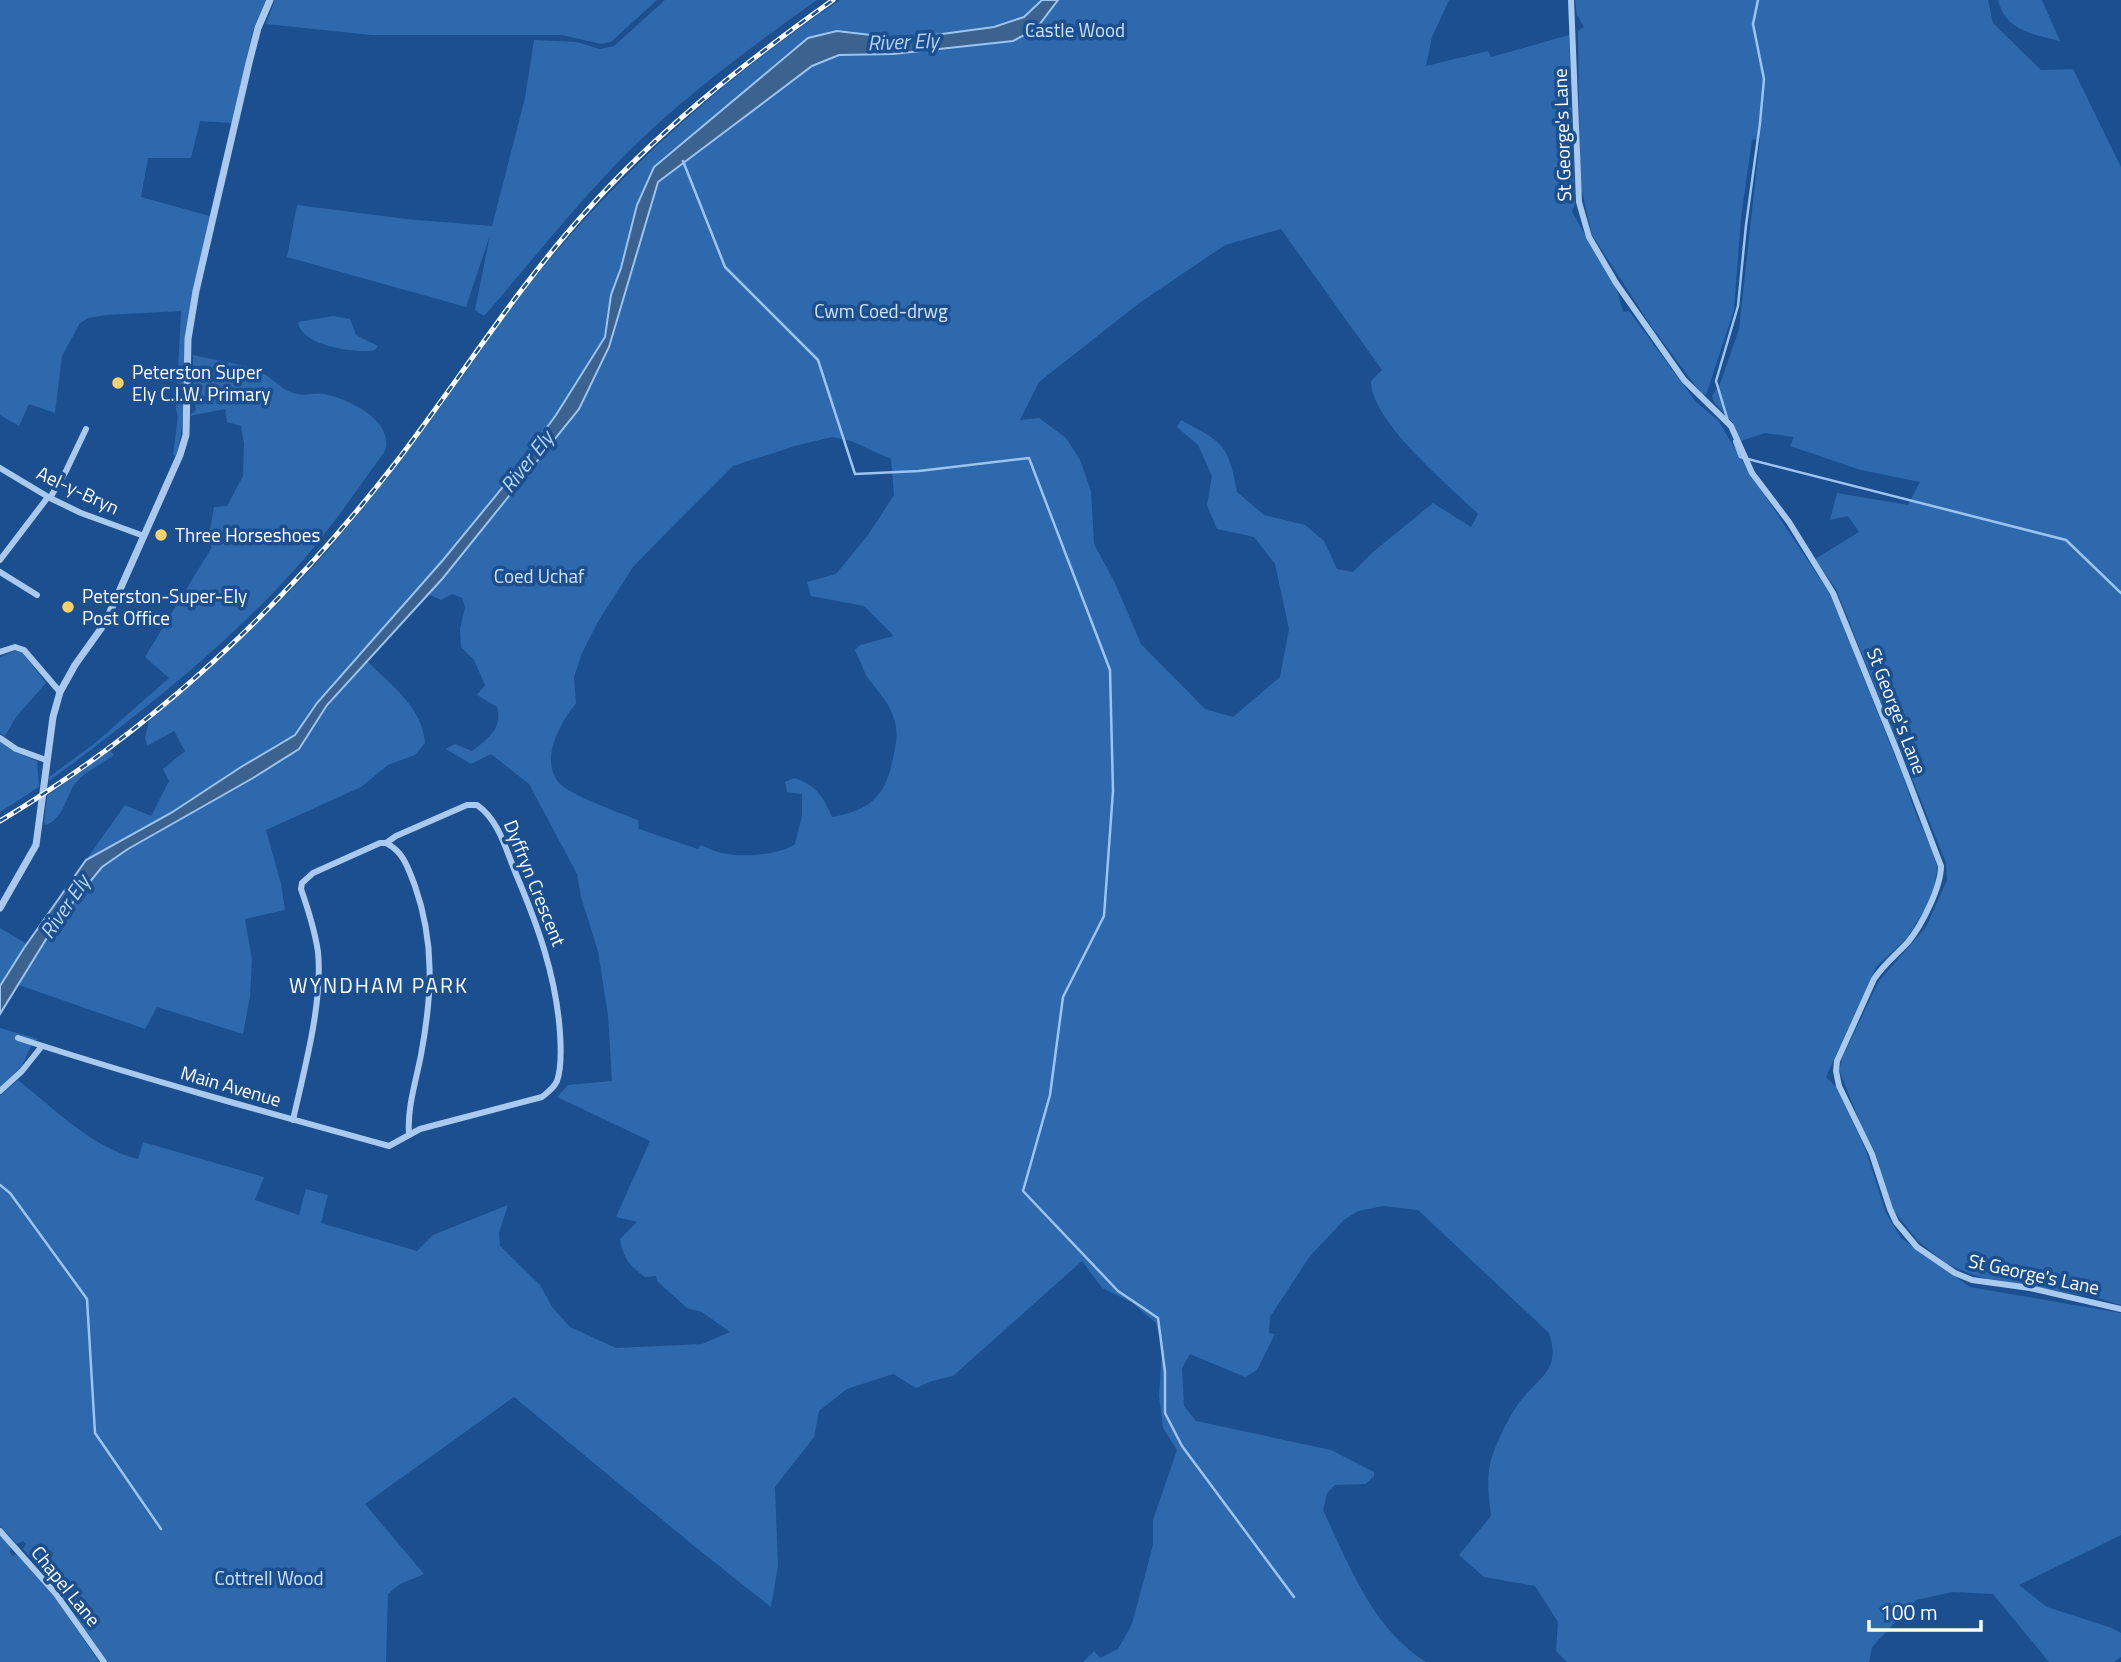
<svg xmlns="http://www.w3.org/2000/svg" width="2121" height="1662" viewBox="0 0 2121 1662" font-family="'Titillium Web',sans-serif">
	<rect width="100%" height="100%" fill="#1b4f8f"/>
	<path fill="#2e69ad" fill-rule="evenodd" d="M 0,0 L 266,0 L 253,30 L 232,123 L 200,121 L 191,158 L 148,158 L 141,197 L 210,216 C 200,258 189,300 186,343 C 183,381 187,419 176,456 L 173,455 L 178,417 L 176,409 L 181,311 L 106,315 L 88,318 L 80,323 L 62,356 L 55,413 L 29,404 L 19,426 L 0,415 Z
		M 275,0 L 657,0 L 611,42 L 601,44 L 562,35 L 371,35 L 266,24 Z
		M 665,0 L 817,0 C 751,47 686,95 629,151 C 577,203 532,261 484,316 L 475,310 L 490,235 L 466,307 L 287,257 L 297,205 L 406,219 L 492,226 L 525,98 L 534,40 L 577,42 L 600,49 L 614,46 Z
		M 840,0 L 1042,0 L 1024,17 L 994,27 L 905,39 L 837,31 L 794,48 L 654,167 L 637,205 L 621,268 L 611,295 L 605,337 L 556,415 L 507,482 L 443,560 L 317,703 L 295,735 L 241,767 L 171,813 L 86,860 L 125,805 L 151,816 L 169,781 L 163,769 L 185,751 L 174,731 L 147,746 L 145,737 L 149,721 C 215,662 282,605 339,537 C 378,490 416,441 452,391 C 476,358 498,324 523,292 C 617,174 716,84 840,0 Z
		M 1058,0 L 1449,0 L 1432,37 L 1426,66 L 1488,51 L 1491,57 L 1569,35 L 1575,204 L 1572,212 L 1617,290 L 1623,312 L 1629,311 L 1696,402 L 1718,420 L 1746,467 L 1830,594 L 1901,771 L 1916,814 L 1933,852 L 1937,866 L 1935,885 L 1925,909 L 1907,938 L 1876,967 L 1826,1077 L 1836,1087 L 1865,1148 L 1886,1213 L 1901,1238 L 1970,1287 L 2121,1313 L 2121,1535 L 2019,1585 L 2047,1607 L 2112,1628 L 2121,1633 L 2121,1657 L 2114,1662 L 2049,1662 L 1993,1594 L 1953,1592 L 1916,1600 L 1872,1647 L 1869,1662 L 1567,1662 L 1556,1651 L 1558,1622 L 1535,1586 L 1484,1577 L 1459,1555 L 1491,1516 C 1488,1491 1485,1471 1496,1446 C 1502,1431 1512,1411 1522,1399 C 1541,1376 1561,1369 1549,1333 L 1418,1210 L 1384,1206 L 1358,1211 L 1344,1220 L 1310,1256 L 1270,1317 L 1269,1333 L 1275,1334 L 1257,1370 L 1245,1377 L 1190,1354 L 1182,1368 L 1184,1406 L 1196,1421 L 1331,1450 L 1374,1472 L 1374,1476 L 1366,1484 L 1335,1485 L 1327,1493 L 1323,1510 C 1349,1565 1372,1628 1426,1662 L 1083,1662 L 1094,1651 L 1100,1658 L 1118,1649 L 1132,1624 L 1153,1545 L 1153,1520 L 1177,1450 L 1163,1428 L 1159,1396 L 1162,1349 L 1156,1323 L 1131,1302 L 1102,1288 L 1082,1261 L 953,1376 L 932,1381 L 916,1388 L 893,1374 L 847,1389 L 819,1411 L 814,1437 L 775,1487 L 778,1566 L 771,1607 L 699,1550 L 514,1397 L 365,1504 L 424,1574 L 400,1584 L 388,1594 L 386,1662 L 108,1662 L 57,1589 L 23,1549 L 26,1544 L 23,1541 L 17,1544 L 0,1526 L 0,1096 L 18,1080 C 56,1110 91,1147 138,1159 L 143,1142 L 264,1177 L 255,1200 L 299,1215 L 306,1189 L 328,1195 L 321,1223 L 417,1251 L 433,1235 L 508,1205 L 499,1233 L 500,1246 L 540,1285 L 552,1307 L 570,1327 L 616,1348 L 702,1344 L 730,1332 L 702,1312 L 687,1308 L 657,1281 L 656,1276 L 645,1277 C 630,1266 623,1258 620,1239 L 637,1222 L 616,1217 L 650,1141 L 557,1097 L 568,1085 L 612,1081 L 608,1015 L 598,951 L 581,897 L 577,874 L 529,784 L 491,754 L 471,764 L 446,749 L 455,744 L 472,751 C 488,739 503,728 497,707 L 477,695 L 485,685 L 474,660 L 461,647 L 460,629 L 465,607 L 462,598 L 452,594 L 441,600 L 428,594 L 579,409 L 626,293 L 658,182 L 812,66 L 839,55 L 893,54 L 1036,29 ZM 1281,229 L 1382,370 L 1371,381 C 1371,422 1449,485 1478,514 L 1471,527 L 1433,503 L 1373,552 L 1353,572 L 1337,569 L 1324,541 L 1305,525 L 1264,515 L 1237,492 C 1229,444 1222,442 1181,420 L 1177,427 L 1198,445 L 1212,476 L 1207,505 L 1217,529 L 1254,537 L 1275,564 L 1289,629 L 1280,677 L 1233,717 L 1205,709 L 1141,644 L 1115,583 L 1094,544 L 1091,491 L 1080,460 L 1066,438 L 1039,418 L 1020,420 L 1039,382 L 1138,304 L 1225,245 ZM 832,437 L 851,441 L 891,459 L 894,495 L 868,535 L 836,574 L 807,582 L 811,596 L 864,606 L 894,636 L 860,645 L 855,650 C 859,658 862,667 866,675 C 875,689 888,700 893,716 C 898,728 897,741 894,753 C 887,794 873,810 832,817 C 823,796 816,785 794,778 L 785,782 L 787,792 L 802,794 L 802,816 L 795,844 C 780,855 741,858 723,853 C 715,852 708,848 701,845 L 698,849 L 639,829 L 638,820 C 622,814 568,794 559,783 C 539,759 561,722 576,703 L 574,677 L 582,653 L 599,620 L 633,567 L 670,529 L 733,466 L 795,446 Z
		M 1575,0 L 1988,0 L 1993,23 L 2041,70 L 2073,69 L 2121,167 L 2121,1305 L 2094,1297 L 1990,1280 L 1968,1273 L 1947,1264 L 1918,1241 L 1893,1210 L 1875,1152 L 1861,1125 L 1839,1070 L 1843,1056 L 1879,981 L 1926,927 L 1947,880 L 1946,863 L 1836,589 L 1815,559 L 1859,532 L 1848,516 L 1830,520 L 1837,493 L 1908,505 L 1920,482 L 1861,470 L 1790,446 L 1794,437 L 1765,433 L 1741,441 L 1733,423 L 1714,402 L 1712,396 L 1720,384 L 1739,329 L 1760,138 L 1752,140 L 1741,218 L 1734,310 L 1706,395 L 1701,393 L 1653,329 L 1592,235 L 1580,182 L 1578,31 L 1584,27 L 1577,15 Z
		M 1998,0 L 2042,0 L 2060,41 C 2034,34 2006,32 1998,0 Z
		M 333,316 L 350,319 L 356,335 L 378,346 L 375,350 C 356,354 301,346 298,322 Z
		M 193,355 C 214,360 237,363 257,370 C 270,375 280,389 293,393 C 303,397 315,392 325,394 C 350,400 394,420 385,451 C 359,487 334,524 305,558 C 231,643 140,714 49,781 L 49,777 L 94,744 L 169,678 L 145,657 L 212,547 L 206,541 L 208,540 L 214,507 L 227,506 L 243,476 L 244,444 L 241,426 L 227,422 L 225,409 L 189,416 L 196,410 L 193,396 Z
		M 17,650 L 22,652 L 46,683 L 16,717 L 5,736 L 0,733 L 0,657 Z
		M 367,661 C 391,685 423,708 425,743 L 415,755 L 388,765 L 361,787 L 266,830 L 281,884 L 285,910 L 245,919 L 252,960 L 250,996 L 243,1034 L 157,1007 L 145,1029 L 19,985 L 56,923 L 102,867 L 128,849 L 253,778 L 299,749 L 327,705 Z
		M 0,742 L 13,751 L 37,761 L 39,787 L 0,812 Z
		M 110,750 L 114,755 C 102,764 82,773 74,785 C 65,799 63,820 45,825 L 44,821 L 47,796 Z
		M 0,928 L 27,944 L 0,986 Z
		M 0,1028 L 38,1039 L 33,1042 L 22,1066 L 0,1087 Z
		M 0,1535 L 11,1546 L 10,1552 L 13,1556 L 16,1554 L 56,1599 L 99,1662 L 0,1662 Z"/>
	<path fill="#3c6290" stroke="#9cc4f0" stroke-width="2" d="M 1042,0 L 1058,0 L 1036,29 L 1013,41 L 893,54 L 839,55 L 812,66 L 658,182 L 609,347 L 579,409 L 443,578 L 327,705 L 299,749 L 253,778 L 128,849 L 102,867 L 56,923 L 0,1014 L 0,986 L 24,948 L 86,860 L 171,813 L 241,767 L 295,735 L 317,703 L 443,560 L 507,482 L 556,415 L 605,337 L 611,295 L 621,268 L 637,205 L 654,167 L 808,38 L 837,31 L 905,39 L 994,27 L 1024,17 Z"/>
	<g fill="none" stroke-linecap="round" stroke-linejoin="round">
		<path stroke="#9cc4f0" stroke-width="2.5" d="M 683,161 L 725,267 L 818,360 L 855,474 L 919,471 L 1029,458 L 1110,670 L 1113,791 L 1104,916 L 1063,997 L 1050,1095 L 1023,1191 L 1118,1291 L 1158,1318 L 1165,1372 L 1165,1413 L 1182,1446 L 1294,1597
			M 1728,421 L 1716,381 L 1738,306 L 1746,225 L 1760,123 L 1764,79 L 1753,24 L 1758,0
			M 1734,441 L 1740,457 L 2066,540 L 2121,593
			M 0,1185 L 10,1193 L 87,1299 L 95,1433 L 161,1529"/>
		<path stroke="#a9c9ee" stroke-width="6" d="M 1571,0 L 1579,202 L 1589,237 L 1616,283 L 1684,380 L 1731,426 L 1752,473 L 1789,522 L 1833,593 L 1897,751 L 1941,866 C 1941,887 1922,925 1908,942 C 1897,954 1884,964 1874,979 L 1837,1061 L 1836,1071 L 1839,1086 L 1872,1154 L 1890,1209 L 1896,1222 L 1917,1247 L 1955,1273 L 1972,1280 L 2030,1288 L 2121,1309
			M 0,468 L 50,498 L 81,513 L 144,536
			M 50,498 L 66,471 L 86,429
			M 0,560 L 48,497
			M 0,572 L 37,595
			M 0,652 L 15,647 L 24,650 L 60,692
			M 0,738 L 16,749 L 46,760
			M 386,843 C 404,852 408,868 415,886 C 435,943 432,996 421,1055 C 416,1081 407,1108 409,1134
			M 18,1038 C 141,1078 265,1112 389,1146 L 420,1129 L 542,1097 C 548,1092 554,1088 557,1081 C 562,1067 561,1048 560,1033 C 556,976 538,926 516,874 C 506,850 499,820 477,805 L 467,805 L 396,836 L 386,843 L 380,843 L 313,873 L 302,883 L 301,889 C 308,909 315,931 318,952 C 323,1003 304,1070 293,1120
			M 0,1091 L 22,1071 L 42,1046
			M 0,1531 L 56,1594 L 104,1662"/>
		<path stroke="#a9c9ee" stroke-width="7" d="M 0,908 L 36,845 L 53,717 L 60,692 L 75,665 L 105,623 L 180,455 L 186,435 L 188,339 L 196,291 L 249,63 L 258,28 L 270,0"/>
		<defs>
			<path id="rail" d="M 0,821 C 154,729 287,603 397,461 C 459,380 514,292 582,216 C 656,132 743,64 833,0"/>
		</defs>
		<use href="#rail" stroke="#fff" stroke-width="5"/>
		<use href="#rail" stroke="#1b4f8f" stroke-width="2.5" stroke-dasharray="8" stroke-linecap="butt"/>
	</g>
	<g fill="#ffd166" stroke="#1b4f8f" stroke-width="2.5">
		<circle cx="118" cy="383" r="7"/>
		<circle cx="161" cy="535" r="7"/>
		<circle cx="68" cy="607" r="7"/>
	</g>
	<g text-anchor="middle" stroke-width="7" stroke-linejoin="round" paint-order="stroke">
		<g font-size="19" fill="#cfe3fa" stroke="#1b4f8f">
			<text x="1075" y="37">Castle Wood</text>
			<text x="881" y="318">Cwm Coed-drwg</text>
			<text x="539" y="583">Coed Uchaf</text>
			<text x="269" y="1585">Cottrell Wood</text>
		</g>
		<g font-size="19" fill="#fff" stroke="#1b4f8f">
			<text transform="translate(1562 135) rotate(-92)" y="7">St George's Lane</text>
			<text transform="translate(78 490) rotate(25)" y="7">Ael-y-Bryn</text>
			<text transform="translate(1897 711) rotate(69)" y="7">St George's Lane</text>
			<text transform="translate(535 883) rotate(68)" y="7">Dyffryn Crescent</text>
			<text transform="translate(231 1086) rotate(16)" y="7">Main Avenue</text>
			<text transform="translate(2034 1274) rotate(12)" y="7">St George's Lane</text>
			<text transform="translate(66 1586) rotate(51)" y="7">Chapel Lane</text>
		</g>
		<g font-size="19" fill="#fff" stroke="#1b4f8f" text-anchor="start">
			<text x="132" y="379">Peterston Super<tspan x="132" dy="22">Ely C.I.W. Primary</tspan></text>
			<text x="175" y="542">Three Horseshoes</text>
			<text x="82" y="603">Peterston-Super-Ely<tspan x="82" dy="22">Post Office</tspan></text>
		</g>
		<g font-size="21" font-style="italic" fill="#b5d3f5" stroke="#1b4f8f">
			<text transform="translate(903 42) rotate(-2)" y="7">River Ely</text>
			<text transform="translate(527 462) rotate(-52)" y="7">River Ely</text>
			<text transform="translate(65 907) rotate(-56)" y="7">River Ely</text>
		</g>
		<g font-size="21" letter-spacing="2" fill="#fff" stroke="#1b4f8f">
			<text x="379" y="993">WYNDHAM PARK</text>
		</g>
	</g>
	<path d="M1869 1620v10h112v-10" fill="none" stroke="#ffffff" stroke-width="3.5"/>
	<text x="1880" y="1620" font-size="21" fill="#ffffff" stroke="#1b4f8f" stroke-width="5" paint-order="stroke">100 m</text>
</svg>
